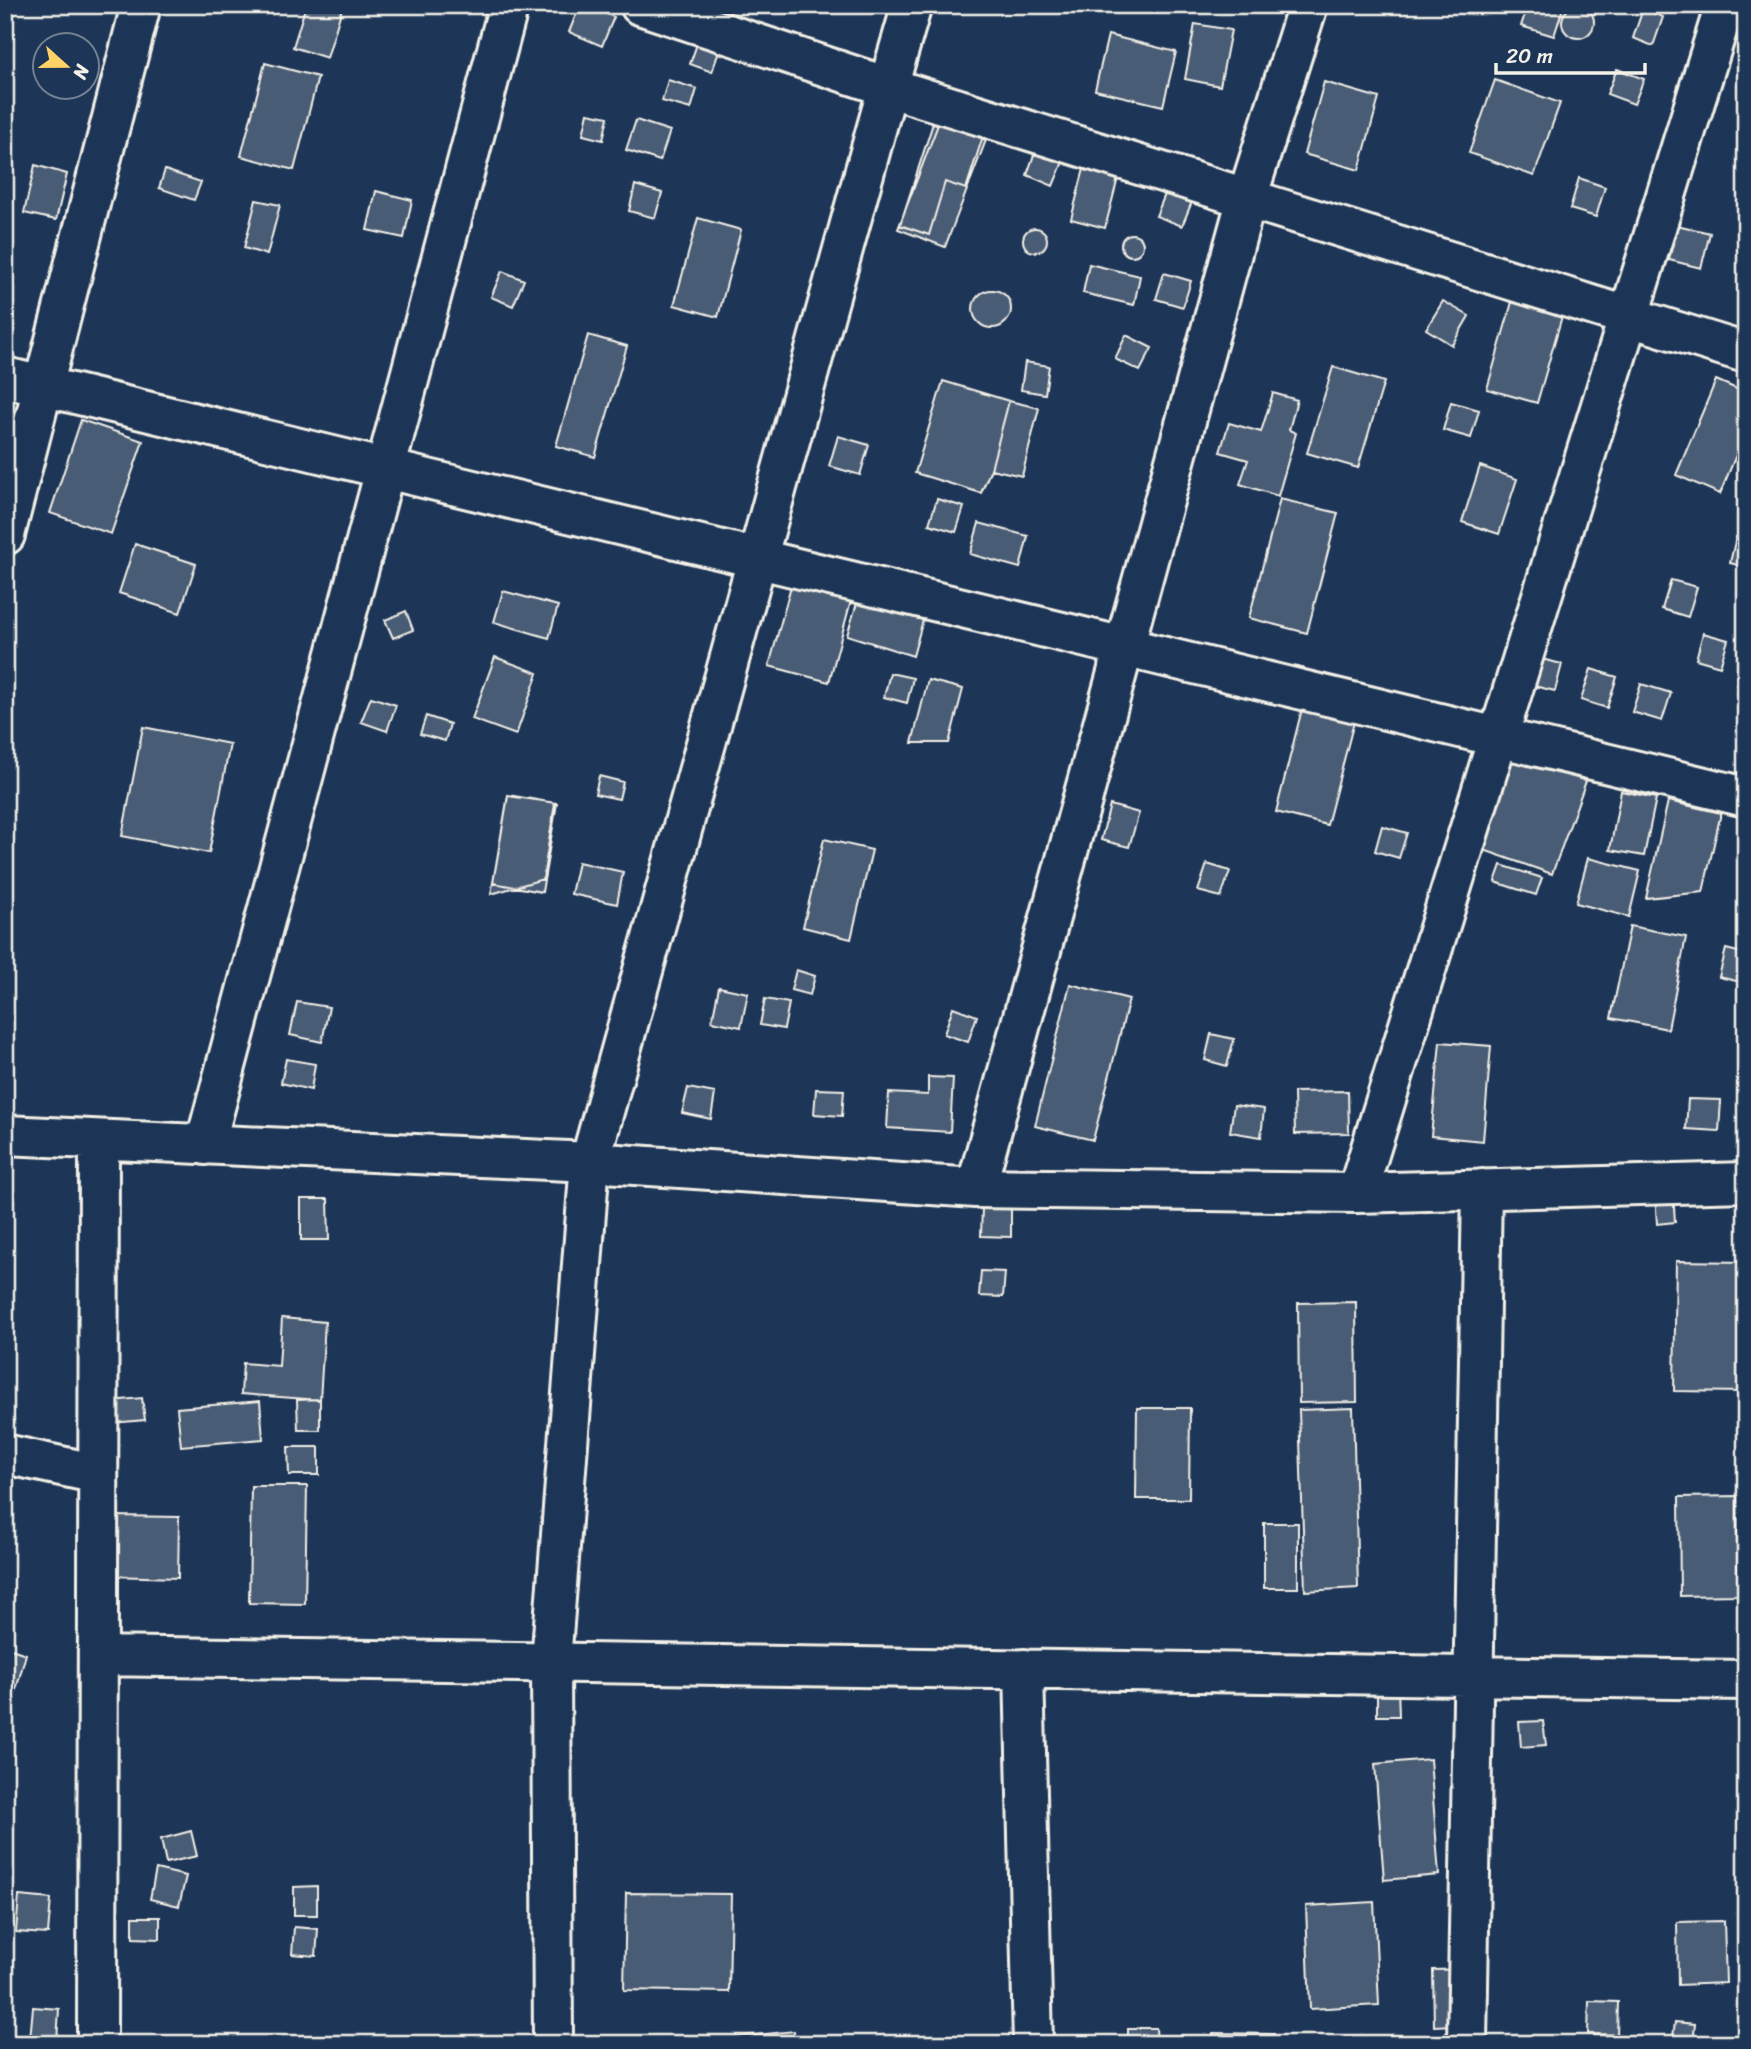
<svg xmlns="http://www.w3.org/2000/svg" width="1751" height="2049" viewBox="0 0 1751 2049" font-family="Sriracha,sans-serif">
	<rect width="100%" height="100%" fill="#1d3557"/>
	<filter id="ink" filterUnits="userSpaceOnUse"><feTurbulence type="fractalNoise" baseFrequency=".0143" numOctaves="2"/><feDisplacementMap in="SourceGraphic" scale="14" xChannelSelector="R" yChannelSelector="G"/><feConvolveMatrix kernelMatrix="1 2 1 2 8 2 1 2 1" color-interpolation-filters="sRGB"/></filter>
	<g filter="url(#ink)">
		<path fill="#485b74" stroke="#f4f1e8" stroke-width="2" d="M 215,5 L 254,5 L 253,12 Z
			M 306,5 L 343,5 L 327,58 L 293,47 Z
			M 580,5 L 586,5 L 614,17 L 602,46 L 569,32 Z
			M 1528,5 L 1564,5 L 1554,36 L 1521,26 Z
			M1562 22a16 16 0 1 1 32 0a16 16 0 1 1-32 0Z
			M 1643,9 L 1663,17 L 1653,46 L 1633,38 Z
			M 1195,24 L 1231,30 L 1220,86 L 1185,79 Z
			M 1108,35 L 1176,52 L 1163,106 L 1095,90 Z
			M 698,41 L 720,48 L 712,72 L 690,64 Z
			M 265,63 L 318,77 L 294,170 L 241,156 Z
			M 1617,69 L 1644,79 L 1634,104 L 1607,94 Z
			M 668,80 L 697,89 L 691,109 L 662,101 Z
			M 1495,80 L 1560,103 L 1534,176 L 1469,153 Z
			M 1324,82 L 1379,98 L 1359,170 L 1304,154 Z
			M 588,113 L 608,117 L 603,140 L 583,135 Z
			M 935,117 L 984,133 L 966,189 L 945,182 L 929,235 L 900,225 Z
			M 636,120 L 670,131 L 660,161 L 626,150 Z
			M 939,122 L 986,140 L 945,247 L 898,229 Z
			M 1037,146 L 1065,157 L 1053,186 L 1027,175 Z
			M 35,165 L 67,174 L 56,220 L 24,213 Z
			M 1085,165 L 1119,174 L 1105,228 L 1071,219 Z
			M 165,170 L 201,182 L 194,200 L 159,188 Z
			M 1579,178 L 1605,187 L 1596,217 L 1570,209 Z
			M 635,185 L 662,193 L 655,218 L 629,211 Z
			M 1168,187 L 1194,197 L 1182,226 L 1156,216 Z
			M 376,191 L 412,200 L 404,238 L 367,230 Z
			M 256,200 L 280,205 L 267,255 L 244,248 Z
			M 698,218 L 741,230 L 718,317 L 674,305 Z
			M 1677,225 L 1710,233 L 1701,268 L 1669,260 Z
			M1023 240a12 12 0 1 1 24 0a12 12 0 1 1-24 0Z
			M1121 245a11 11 0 1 1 22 0a11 11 0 1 1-22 0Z
			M 1089,264 L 1140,276 L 1134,305 L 1083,293 Z
			M 502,271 L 524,280 L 513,306 L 491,297 Z
			M 1164,273 L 1191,281 L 1183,307 L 1156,299 Z
			M973 309a19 19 0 1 1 38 0a19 19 0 1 1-38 0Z
			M 1443,301 L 1469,316 L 1452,345 L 1426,329 Z
			M 1512,302 L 1562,316 L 1537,403 L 1487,389 Z
			M 588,335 L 627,346 L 595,457 L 556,446 Z
			M 1126,335 L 1152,348 L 1140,371 L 1115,359 Z
			M 1025,362 L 1049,366 L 1045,394 L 1021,390 Z
			M 1333,367 L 1384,382 L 1358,468 L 1307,453 Z
			M 1716,380 L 1746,393 L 1746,431 L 1720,494 L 1676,475 Z
			M 943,381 L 1009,401 L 991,469 L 981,493 L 915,473 Z
			M 1273,393 L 1297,400 L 1289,430 L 1296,433 L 1278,496 L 1240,484 L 1248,460 L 1220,452 L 1229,423 L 1261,432 Z
			M 1009,401 L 1039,408 L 1022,476 L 991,469 Z
			M 1451,402 L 1479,410 L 1471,438 L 1443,430 Z
			M 81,420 L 143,441 L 111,534 L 50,513 Z
			M 838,436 L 869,445 L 860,475 L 829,466 Z
			M 1480,466 L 1517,479 L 1499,534 L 1462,522 Z
			M 937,499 L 964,507 L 956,532 L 929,524 Z
			M 1280,499 L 1338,513 L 1307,633 L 1249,618 Z
			M 979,523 L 1028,536 L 1020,568 L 970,554 Z
			M 1736,537 L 1746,539 L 1746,567 L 1730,563 Z
			M 135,544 L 196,564 L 180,613 L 119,593 Z
			M 1671,580 L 1697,587 L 1688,617 L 1662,609 Z
			M 792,582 L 852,597 L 829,682 L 769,666 Z
			M 503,591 L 558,606 L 549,638 L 494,622 Z
			M 858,600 L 923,620 L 913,656 L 847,635 Z
			M 406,611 L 413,630 L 393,638 L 385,620 Z
			M 1703,633 L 1728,640 L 1720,666 L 1696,659 Z
			M 495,657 L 538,673 L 516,735 L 472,719 Z
			M 1537,658 L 1562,664 L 1555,691 L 1530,685 Z
			M 1591,669 L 1617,677 L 1607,708 L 1581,700 Z
			M 890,673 L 913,678 L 907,703 L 884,697 Z
			M 928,680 L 963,689 L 949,743 L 912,743 Z
			M 1641,684 L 1671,693 L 1662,721 L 1632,712 Z
			M 371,697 L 396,705 L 387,731 L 361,722 Z
			M 1303,705 L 1355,718 L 1327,825 L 1276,812 Z
			M 426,716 L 450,724 L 445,741 L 420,734 Z
			M 143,727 L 230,744 L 209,853 L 122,836 Z
			M 1511,755 L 1586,781 L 1552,874 L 1478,848 Z
			M 599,776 L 623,782 L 619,799 L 595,794 Z
			M 1621,791 L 1656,798 L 1644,856 L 1610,850 Z
			M 508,795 L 555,803 L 543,879 L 491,894 Z
			M 508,796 L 557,803 L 542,892 L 493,883 Z
			M 1668,801 L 1721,813 L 1703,892 L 1646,898 Z
			M 1110,805 L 1139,813 L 1129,847 L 1101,840 Z
			M 1382,826 L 1407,833 L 1399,858 L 1375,851 Z
			M 824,839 L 872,850 L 851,939 L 803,927 Z
			M 1588,858 L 1640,871 L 1629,917 L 1576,903 Z
			M 578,862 L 623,872 L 617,904 L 571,894 Z
			M 1207,864 L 1230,871 L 1221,897 L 1198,891 Z
			M 1501,865 L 1542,878 L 1536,895 L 1495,882 Z
			M 1630,926 L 1686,937 L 1668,1029 L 1611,1018 Z
			M 1726,949 L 1746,954 L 1745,983 L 1719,977 Z
			M 796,970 L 815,976 L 810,995 L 791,990 Z
			M 1070,984 L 1129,999 L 1093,1140 L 1035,1126 Z
			M 719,987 L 748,993 L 741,1027 L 712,1021 Z
			M 765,999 L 789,1003 L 784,1029 L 760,1025 Z
			M 297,1002 L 329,1007 L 322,1042 L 290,1035 Z
			M 953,1007 L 977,1016 L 968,1042 L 944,1034 Z
			M 1211,1034 L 1234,1039 L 1227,1066 L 1205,1060 Z
			M 1440,1042 L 1491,1046 L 1483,1141 L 1431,1136 Z
			M 286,1059 L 315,1064 L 311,1090 L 281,1083 Z
			M 928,1077 L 953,1078 L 950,1132 L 887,1128 L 889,1093 L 928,1095 Z
			M 688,1088 L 715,1093 L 711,1119 L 682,1113 Z
			M 816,1089 L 844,1090 L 842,1116 L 814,1114 Z
			M 1348,1091 L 1349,1133 L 1295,1134 L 1294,1092 Z
			M 1688,1099 L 1721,1100 L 1719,1131 L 1686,1129 Z
			M 1234,1105 L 1264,1109 L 1261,1137 L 1230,1132 Z
			M 1673,1192 L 1675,1222 L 1657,1224 L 1655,1194 Z
			M 301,1199 L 328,1199 L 329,1240 L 301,1240 Z
			M 982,1208 L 1011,1208 L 1011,1237 L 981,1236 Z
			M 1676,1261 L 1746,1262 L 1746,1392 L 1674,1391 Z
			M 981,1271 L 1005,1272 L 1003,1297 L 979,1296 Z
			M 1356,1302 L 1357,1402 L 1299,1403 L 1298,1303 Z
			M 282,1318 L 325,1322 L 320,1400 L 241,1394 L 243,1363 L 279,1366 Z
			M 142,1398 L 145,1420 L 112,1423 L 111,1401 Z
			M 320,1399 L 320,1430 L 298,1430 L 297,1400 Z
			M 260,1401 L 263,1439 L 181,1446 L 177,1408 Z
			M 1137,1408 L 1190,1408 L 1189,1499 L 1136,1499 Z
			M 1353,1408 L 1358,1588 L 1305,1591 L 1299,1410 Z
			M 288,1447 L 319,1447 L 319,1475 L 289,1475 Z
			M 251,1486 L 307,1486 L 305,1604 L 249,1603 Z
			M 1737,1496 L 1738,1595 L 1680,1596 L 1679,1497 Z
			M 112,1516 L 179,1517 L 178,1578 L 111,1576 Z
			M 1264,1523 L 1298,1523 L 1298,1588 L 1264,1588 Z
			M 5,1647 L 26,1654 L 11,1708 L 5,1706 Z
			M 1398,1687 L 1399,1716 L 1377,1716 L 1377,1688 Z
			M 1543,1721 L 1546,1745 L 1521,1747 L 1519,1722 Z
			M 1430,1759 L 1439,1875 L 1384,1880 L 1375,1764 Z
			M 191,1831 L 197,1856 L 166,1863 L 161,1839 Z
			M 156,1869 L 186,1876 L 179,1906 L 150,1899 Z
			M 317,1886 L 317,1915 L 294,1915 L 294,1887 Z
			M 626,1893 L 731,1894 L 729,1992 L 624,1990 Z
			M 19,1896 L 51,1899 L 48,1934 L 16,1932 Z
			M 1374,1902 L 1379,2005 L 1310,2009 L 1306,1906 Z
			M 133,1917 L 160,1917 L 160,1939 L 133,1938 Z
			M 1724,1921 L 1726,1983 L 1678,1985 L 1677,1922 Z
			M 294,1927 L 318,1929 L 316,1956 L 292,1954 Z
			M 1471,1969 L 1473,2024 L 1434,2026 L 1433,1970 Z
			M 1589,2001 L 1618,2002 L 1617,2035 L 1588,2034 Z
			M 33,2007 L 59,2009 L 57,2041 L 30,2039 Z
			M 1675,2022 L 1695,2024 L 1693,2044 L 1672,2044 Z
			M 1128,2028 L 1156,2028 L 1157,2044 L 1128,2044 Z
			M 794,2031 L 795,2044 L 710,2044 L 710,2040 Z
			M 1213,2033 L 1274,2034 L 1274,2044 L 1213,2044 Z"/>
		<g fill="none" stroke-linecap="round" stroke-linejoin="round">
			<defs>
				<path id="minor" d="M 912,5 L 888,87 L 1746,353
					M 5,377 L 1746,797
					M 5,535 L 141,5
					M 5,1135 L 590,1162 L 976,1188 L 1357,1193 L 1746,1182
					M 205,1145 L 509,5
					M 976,1188 L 1247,198 L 1308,5
					M 1357,1193 L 1725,5
					M 5,1454 L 98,1474
					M 98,1656 L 1746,1680
					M 1024,1669 L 1033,2044
					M 97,2044 L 99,1140
					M 1467,2044 L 1482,1189"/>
				<path id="secondary" d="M 553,2044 L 551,1662 L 590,1162 L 888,87 L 640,5"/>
			</defs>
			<use href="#minor" stroke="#f4f1e8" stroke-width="44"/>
			<use href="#secondary" stroke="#f4f1e8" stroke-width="44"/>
			<use href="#minor" stroke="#1d3557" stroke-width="38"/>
			<use href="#secondary" stroke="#1d3557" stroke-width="38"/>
		</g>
	</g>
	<rect width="1751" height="2049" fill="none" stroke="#1d3557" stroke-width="28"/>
	<rect x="14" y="14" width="1723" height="2021" fill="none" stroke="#f4f1e8" stroke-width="2.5" filter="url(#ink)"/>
	<g transform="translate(66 66) rotate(111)"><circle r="33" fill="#1d3557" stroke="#738091" stroke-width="2"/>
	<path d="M0-5L12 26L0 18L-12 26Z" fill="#ffd166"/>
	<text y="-10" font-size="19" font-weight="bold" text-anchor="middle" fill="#f4f1e8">N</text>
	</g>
	<path d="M1496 63v10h149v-10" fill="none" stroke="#f4f1e8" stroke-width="3.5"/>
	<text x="1506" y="63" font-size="21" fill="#f4f1e8" stroke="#1d3557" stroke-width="5" paint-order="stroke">20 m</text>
</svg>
